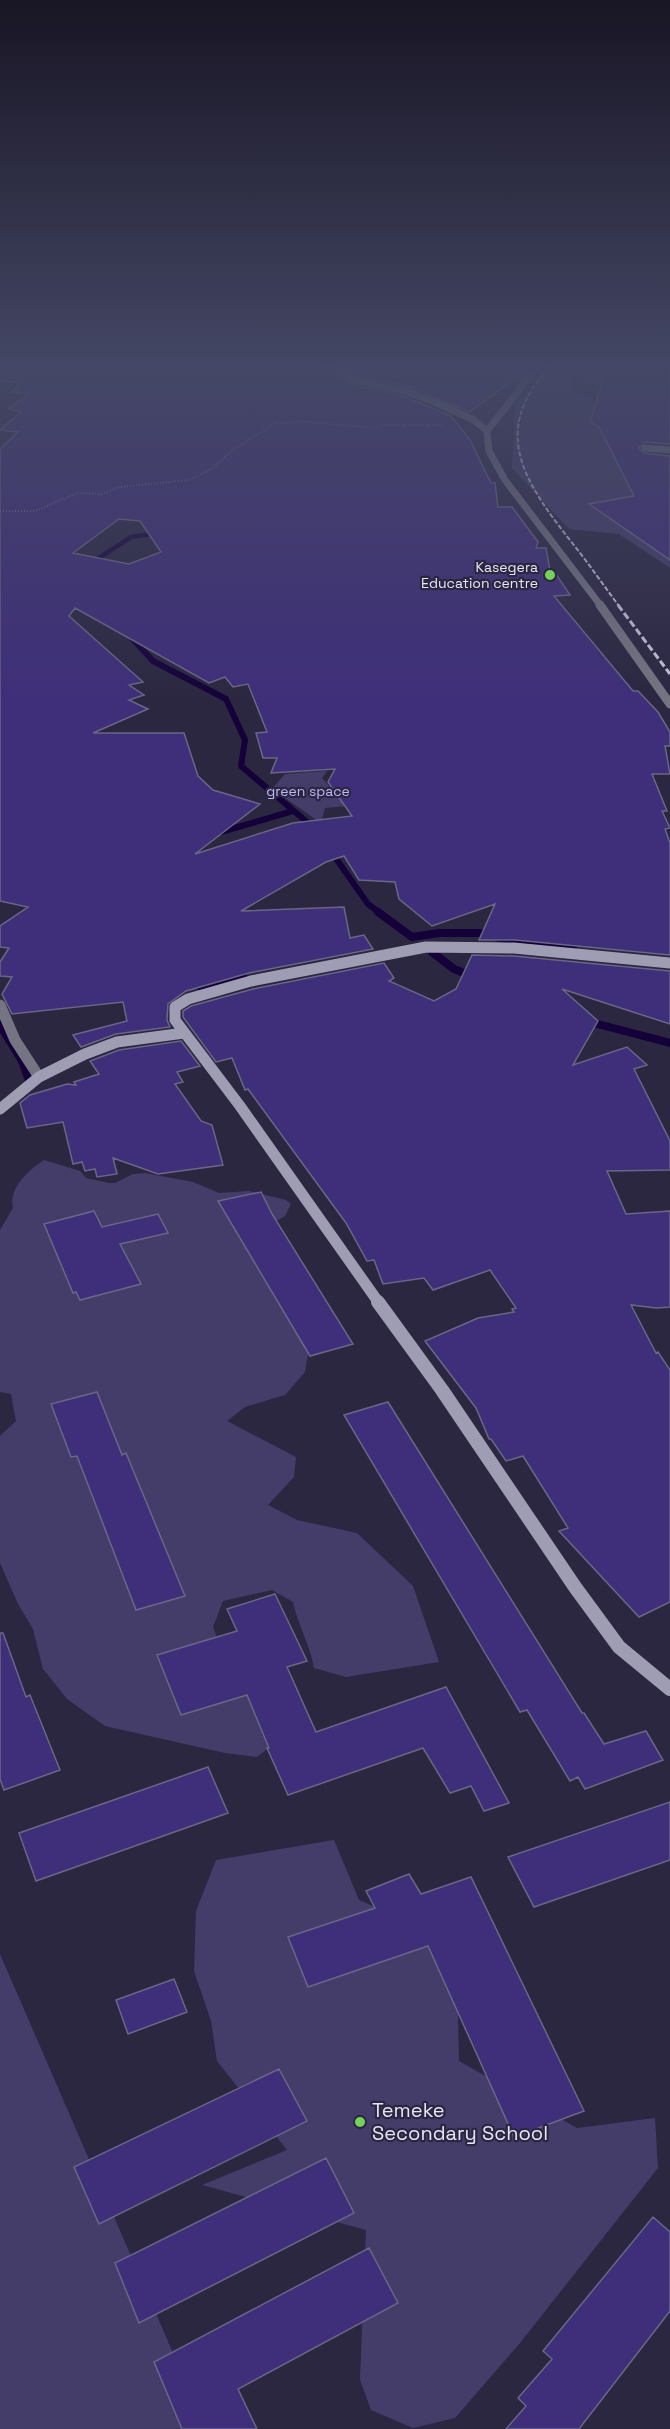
<svg xmlns="http://www.w3.org/2000/svg" width="670" height="2429" viewBox="0 0 670 2429" font-family="'Space Grotesk',sans-serif">
	<rect width="100%" height="100%" fill="#2b2741"/>
	<path fill="#443d6a" d="M 562,364 L 573,364 L 573,392 L 592,398 L 599,424 L 670,485 L 670,568 L 619,534 L 569,529 L 512,468 L 515,402 Z
		M 588,364 L 632,364 L 618,388 L 576,382 Z
		M 327,771 L 322,778 L 329,786 L 343,785 L 347,806 L 325,808 L 321,823 L 272,789 L 285,774 Z
		M 44,1160 L 80,1171 L 86,1178 L 109,1183 L 115,1183 L 133,1174 L 145,1173 L 193,1182 L 219,1193 L 249,1191 L 286,1200 L 291,1204 L 285,1216 L 273,1223 L 311,1336 L 305,1372 L 285,1395 L 245,1407 L 227,1421 L 296,1457 L 294,1477 L 268,1505 L 297,1520 L 357,1533 L 413,1586 L 439,1662 L 346,1677 L 314,1668 C 310,1644 298,1626 293,1602 L 272,1590 L 223,1601 L 213,1627 L 233,1683 L 276,1689 L 280,1739 L 257,1757 L 225,1753 L 105,1726 L 67,1699 L 43,1669 L 33,1629 L 18,1604 L 0,1563 L 0,1436 L 16,1421 L 11,1394 L 0,1392 L 0,1230 L 13,1208 C 8,1188 29,1170 44,1160 Z
		M 334,1840 L 359,1900 L 456,1942 L 459,2061 L 577,2128 L 655,2118 L 658,2168 L 520,2343 L 455,2418 L 413,2428 L 371,2410 L 360,2380 L 366,2230 L 202,2185 L 287,2150 L 217,2061 L 211,2021 L 194,1971 L 196,1911 L 216,1860 Z
		M 0,1954 L 206,2429 L 0,2429 Z"/>
	<g fill="none" stroke-linecap="round" stroke-linejoin="round">
		<path stroke="#140139" stroke-width="4.5" d="M 101,569 L 99,558 L 131,537 L 158,533"/>
		<path stroke="#140139" stroke-width="6" d="M 129,635 L 153,661 L 226,699 L 245,740 L 241,766 L 314,828
			M 214,834 L 293,811
			M 330,850 L 368,904 L 380,913"/>
		<path stroke="#140139" stroke-width="8" d="M 378,912 L 412,937 L 439,933 L 480,933 L 513,941 L 574,945
			M 432,952 L 454,969 L 474,977
			M 200,986 L 244,978
			M 586,1021 L 670,1043
			M 0,1025 L 22,1061 L 29,1080"/>
	</g>
	<path fill="#3f2e7a" stroke="#6a6786" stroke-width="1.5" fill-rule="evenodd" d="M 0,364 L 321,364 L 324,369 L 353,385 L 406,397 L 451,416 L 470,440 L 491,483 L 495,483 L 498,507 L 512,507 L 538,542 L 536,548 L 546,548 L 550,571 L 554,571 L 570,595 L 554,596 L 633,691 L 638,691 L 658,712 L 670,732 L 670,746 L 665,746 L 670,774 L 652,774 L 667,811 L 662,811 L 670,828 L 665,829 L 670,843 L 670,955 L 515,940 L 479,940 L 495,904 L 432,926 L 399,899 L 395,882 L 359,880 L 344,856 L 326,862 L 241,911 L 344,907 L 350,938 L 364,935 L 373,949 L 249,973 L 186,991 L 168,1004 L 167,1020 L 170,1027 L 116,1034 L 81,1047 L 73,1035 L 127,1021 L 123,1002 L 12,1014 L 2,994 L 12,977 L 0,976 L 0,962 L 9,948 L 0,947 L 0,926 L 28,907 L 0,901 L 0,449 L 18,432 L 0,430 L 21,412 L 9,409 L 29,393 L 12,392 L 20,383 L 0,381 ZM 119,519 L 140,521 L 161,552 L 129,564 L 73,553 ZM 75,608 L 209,683 L 225,677 L 233,687 L 248,684 L 267,732 L 256,733 L 263,758 L 277,758 L 271,773 L 335,769 L 328,782 L 352,816 L 293,823 L 195,854 L 260,804 L 213,790 L 198,776 L 184,733 L 93,733 L 148,709 L 129,700 L 144,695 L 129,685 L 143,682 L 69,616 Z
		M 339,364 L 496,364 L 521,369 L 513,375 L 518,376 L 470,412 L 410,387 L 357,375 Z
		M 608,364 L 670,364 L 670,444 L 645,442 L 639,448 L 644,453 L 670,456 L 670,560 L 589,504 L 634,496 L 599,427 L 590,422 Z
		M 472,955 L 514,956 L 670,971 L 670,1024 L 562,989 L 598,1021 L 573,1065 L 627,1047 L 647,1065 L 634,1069 L 670,1141 L 670,1170 L 607,1171 L 626,1214 L 670,1211 L 670,1307 L 656,1308 L 631,1305 L 656,1353 L 658,1352 L 670,1370 L 670,1602 L 639,1617 L 559,1531 L 568,1528 L 523,1456 L 506,1461 L 491,1439 L 489,1439 L 476,1408 L 425,1341 L 478,1318 L 514,1312 L 512,1309 L 516,1308 L 490,1270 L 433,1290 L 424,1278 L 383,1284 L 374,1260 L 367,1261 L 346,1223 L 248,1089 L 245,1090 L 232,1058 L 216,1062 L 183,1017 L 183,1011 L 191,1006 L 253,989 L 384,963 L 394,978 L 389,981 L 434,1001 L 456,989 Z
		M 181,1041 L 200,1066 L 177,1072 L 183,1082 L 175,1084 L 201,1121 L 212,1125 L 223,1165 L 158,1174 L 113,1158 L 117,1174 L 97,1177 L 95,1169 L 85,1171 L 82,1162 L 73,1164 L 63,1122 L 27,1128 L 20,1103 L 30,1095 L 67,1084 L 76,1085 L 74,1082 L 99,1074 L 90,1061 L 119,1050 Z
		M 261,1192 L 272,1214 L 353,1344 L 310,1356 L 218,1201 Z
		M 94,1211 L 102,1227 L 158,1214 L 168,1233 L 120,1244 L 141,1284 L 80,1300 L 76,1292 L 73,1293 L 44,1224 Z
		M 97,1392 L 122,1455 L 126,1453 L 185,1596 L 136,1610 L 77,1456 L 71,1457 L 51,1404 Z
		M 388,1402 L 582,1713 L 584,1713 L 604,1744 L 646,1731 L 663,1760 L 585,1789 L 578,1777 L 570,1781 L 527,1710 L 520,1712 L 344,1415 Z
		M 275,1594 L 307,1661 L 287,1667 L 316,1732 L 446,1687 L 509,1803 L 484,1811 L 471,1786 L 450,1793 L 423,1748 L 288,1795 L 267,1748 L 269,1748 L 247,1695 L 181,1715 L 157,1655 L 237,1631 L 227,1609 Z
		M 0,1633 L 3,1633 L 26,1697 L 30,1695 L 60,1770 L 4,1790 L 0,1779 Z
		M 208,1767 L 228,1813 L 36,1881 L 19,1833 Z
		M 670,1802 L 670,1860 L 534,1907 L 508,1857 Z
		M 409,1874 L 421,1894 L 471,1877 L 584,2111 L 514,2137 L 428,1946 L 308,1987 L 288,1937 L 375,1908 L 366,1891 Z
		M 174,1979 L 187,2012 L 128,2034 L 116,2000 Z
		M 279,2069 L 307,2121 L 99,2224 L 74,2167 Z
		M 326,2158 L 354,2213 L 139,2323 L 115,2263 Z
		M 653,2217 L 670,2232 L 670,2311 L 579,2429 L 506,2429 L 526,2406 L 518,2398 L 552,2359 L 543,2351 Z
		M 369,2248 L 398,2303 L 238,2389 L 257,2429 L 182,2429 L 154,2362 Z"/>
	<g fill="none" stroke-linecap="round" stroke-linejoin="round">
		<path stroke="#716e85" stroke-width="2" stroke-dasharray="1 2" stroke-linecap="butt" d="M 0,511 L 35,511 L 77,493 L 102,494 L 120,487 L 189,480 L 213,468 L 230,452 L 275,423 L 306,422 L 376,428 L 383,425 L 444,425"/>
		<path stroke="#757482" stroke-width="7" d="M 327,364 L 355,380 L 408,392 L 437,403 L 474,420 L 487,431 L 489,451 L 505,480 L 601,606
			M 487,431 L 531,375
			M 645,448 L 670,450"/>
		<path stroke="#757482" stroke-width="9" d="M 600,605 L 670,704"/>
		<path stroke="#757482" stroke-width="11" d="M 0,1005 L 15,1040 L 39,1077"/>
		<path stroke="#9f9db3" stroke-width="11" d="M 0,1109 L 39,1077 L 85,1054 L 117,1042 L 184,1033
			M 379,1303 L 240,1106 L 175,1020 L 175,1007 L 188,999 L 251,981 L 426,947 L 514,948 L 670,963"/>
		<path stroke="#9f9db3" stroke-width="14" d="M 378,1302 L 442,1390 L 575,1587 L 619,1647 L 670,1689"/>
		<path stroke="#c9c8db" stroke-width="2" stroke-dasharray="5 2" stroke-linecap="butt" d="M 553,364 C 487,430 525,483 573,544 C 589,564 604,586 619,606"/>
		<path stroke="#c9c8db" stroke-width="3" stroke-dasharray="7 3" stroke-linecap="butt" d="M 618,605 L 670,674"/>
	</g>
	<linearGradient id="sky" x2="0" y2="1"><stop stop-color="#181524"/><stop offset="0.52" stop-color="#444765"/><stop offset="1" stop-color="#444765" stop-opacity="0"/></linearGradient>
	<rect width="670" height="704" fill="url(#sky)"/>
	<g fill="#75d25b" stroke="#2b2741" stroke-width="2">
		<circle cx="550" cy="575" r="6"/>
		<circle cx="360" cy="2122" r="6"/>
	</g>
	<g text-anchor="middle" stroke-width="4.5" stroke-linejoin="round" paint-order="stroke">
		<g font-size="14" fill="#e6e5f7" stroke="#2b2741" text-anchor="end">
			<text x="538" y="572">Kasegera<tspan x="538" dy="16">Education centre</tspan></text>
		</g>
		<g font-size="14" fill="#bdb6f8" stroke="#2b2741">
			<text x="308" y="796">green space</text>
		</g>
		<g font-size="20" fill="#e6e5f7" stroke="#2b2741" text-anchor="start">
			<text x="372" y="2117">Temeke<tspan x="372" dy="23">Secondary School</tspan></text>
		</g>
	</g>
</svg>
